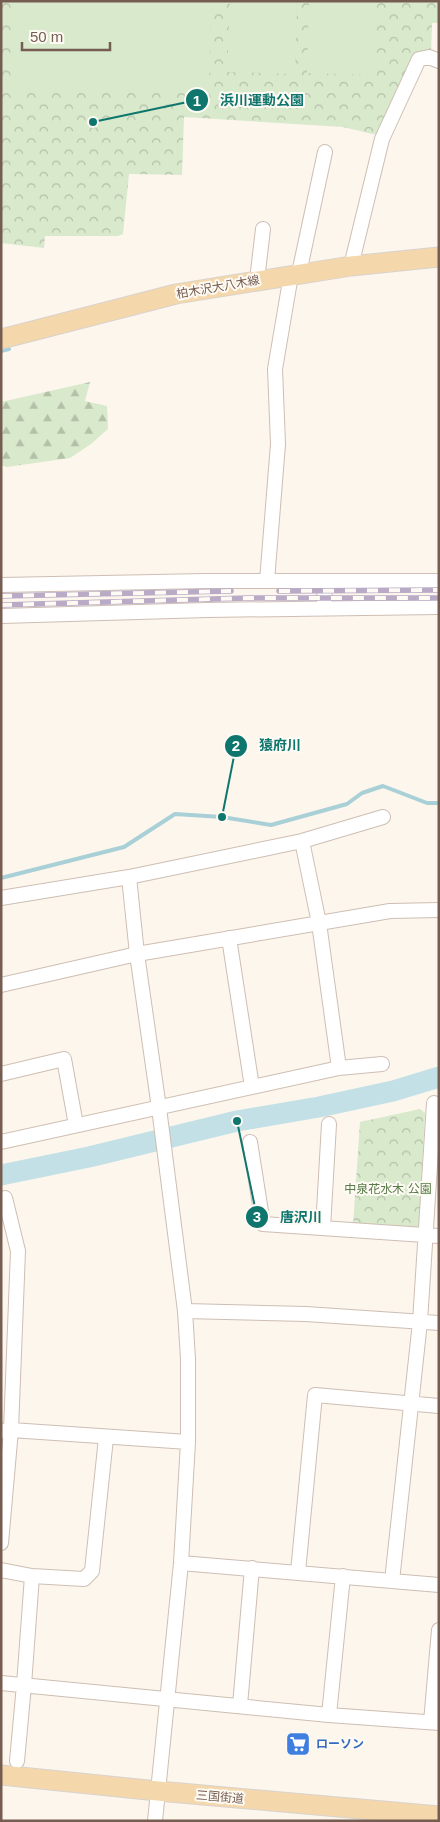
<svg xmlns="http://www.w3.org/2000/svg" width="440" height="1822" viewBox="0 0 440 1822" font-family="Helvetica,'Noto Sans JP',sans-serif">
	<defs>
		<pattern id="forest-firs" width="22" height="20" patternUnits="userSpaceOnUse" patternTransform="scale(1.25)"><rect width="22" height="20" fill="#d8e9cc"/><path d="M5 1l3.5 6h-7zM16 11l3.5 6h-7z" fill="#b4c0a8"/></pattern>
		<pattern id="park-crowns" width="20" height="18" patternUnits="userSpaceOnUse" patternTransform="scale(1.25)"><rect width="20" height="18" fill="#d8e9cc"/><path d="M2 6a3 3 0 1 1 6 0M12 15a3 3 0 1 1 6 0" fill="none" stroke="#b4c0a8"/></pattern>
	</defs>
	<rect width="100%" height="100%" fill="#fcf6ed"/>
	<path fill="url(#forest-firs)" d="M 90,382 L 85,401 L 107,406 L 108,429 L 91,444 L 70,458 L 7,467 L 1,465 L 1,402 Z"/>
	<path fill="url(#park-crowns)" d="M 1,1 L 439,1 L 439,23 L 432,23 L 431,53 L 377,135 L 343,127 L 184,117 L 182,175 L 129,174 L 123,234 L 118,236 L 45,236 L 44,248 L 1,243 Z
		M 420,1109 L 425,1113 L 419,1225 L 414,1230 L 353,1226 L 360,1122 Z"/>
	<path fill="#d8e9cc" d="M 14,1 L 211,1 L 209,93 L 13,90 Z
		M 230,1 L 297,1 L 295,74 L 227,72 Z
		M 309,1 L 377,1 L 374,75 L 307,73 Z"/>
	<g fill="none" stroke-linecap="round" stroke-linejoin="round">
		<path stroke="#a9d0d6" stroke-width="4" d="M 1,351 L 9,349
			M 1,878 L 124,847 L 175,814 L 222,817 L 271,825 L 347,804 L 362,793 L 383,786 L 427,803 L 439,803"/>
		<path stroke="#c2e0e5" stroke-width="21" d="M 1,1175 L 89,1157 L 237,1121 L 319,1107 L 393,1091 L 439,1077"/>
		<defs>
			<path id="minor" d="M 351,266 L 382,139 L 419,59 L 429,57 L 439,61
				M 299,273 L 325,152
				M 257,280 L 263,229
				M 267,581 L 278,444 L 275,369 L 291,275
				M 1,585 L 205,581 L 439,581
				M 324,608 L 325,581
				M 1,616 L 207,610 L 439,607
				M 302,841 L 319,923 L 339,1068
				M 129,877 L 137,954 L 390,911 L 439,910
				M 1,898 L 129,877 L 302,841 L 383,817
				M 229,938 L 252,1087
				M 1,985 L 137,954 L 159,1108 L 185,1311 L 188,1359 L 188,1442 L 181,1563 L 155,1821
				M 1,1074 L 64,1059 L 76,1125
				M 1,1142 L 339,1068 L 382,1064
				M 250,1142 L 263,1224 L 439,1236
				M 323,1228 L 329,1124
				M 185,1311 L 306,1314 L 439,1323
				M 1,1431 L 11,1430 L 188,1442
				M 1,1543 L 11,1430 L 18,1251 L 5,1198
				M 181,1563 L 439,1585
				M 1,1570 L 32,1576 L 84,1579 L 92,1571 L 106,1438
				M 298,1572 L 315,1395 L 439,1406
				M 392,1581 L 420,1322 L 434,1103
				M 1,1683 L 329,1715 L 439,1723
				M 240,1705 L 252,1568
				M 329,1715 L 343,1576
				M 431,1722 L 439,1630
				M 17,1761 L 24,1685 L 32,1576"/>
			<path id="major" d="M 1,339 L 176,294 L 351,266 L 439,257
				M 1,1775 L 158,1791 L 439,1816"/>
		</defs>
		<use href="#minor" stroke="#cebeb3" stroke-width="16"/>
		<use href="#major" stroke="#d9d2ce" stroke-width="21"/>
		<use href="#minor" stroke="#fff" stroke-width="14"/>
		<use href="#major" stroke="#f4d8ac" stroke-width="19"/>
		<defs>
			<path id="rail" d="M 279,591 L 439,590
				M 1,596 L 231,591
				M 1,605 L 249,598 L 439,598"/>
		</defs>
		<use href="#rail" stroke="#b9abc6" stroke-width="5.5"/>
		<use href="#rail" stroke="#fefaf4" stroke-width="4" stroke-dasharray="11" stroke-linecap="butt"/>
	</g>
	<defs>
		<symbol id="supermarket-square" viewBox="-11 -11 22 22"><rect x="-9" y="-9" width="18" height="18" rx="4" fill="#3f7fe0" stroke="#fefaf4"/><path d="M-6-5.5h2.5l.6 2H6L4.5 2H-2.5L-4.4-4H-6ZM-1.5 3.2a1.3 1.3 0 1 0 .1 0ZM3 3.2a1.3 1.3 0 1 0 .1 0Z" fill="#fff"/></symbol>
	</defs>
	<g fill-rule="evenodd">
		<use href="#supermarket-square" x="284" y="1730" width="28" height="28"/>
	</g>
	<g text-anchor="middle" stroke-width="4" stroke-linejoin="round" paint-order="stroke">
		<g font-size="12" fill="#765d51" stroke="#fefaf4">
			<text transform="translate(218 287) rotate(-10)" y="4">柏木沢大八木線</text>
			<text transform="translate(220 1797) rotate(5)" y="4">三国街道</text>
		</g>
		<g font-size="12" fill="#597b49" stroke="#fefaf4">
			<text x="388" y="1193">中泉花水木 公園</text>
		</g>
		<g font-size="12" font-weight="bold" fill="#366cbe" stroke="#fefaf4" text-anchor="start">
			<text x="316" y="1748">ローソン</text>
		</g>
	</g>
	<path fill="none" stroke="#0f766e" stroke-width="2" d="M93 122L197 100M222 817L236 746M237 1121L257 1217"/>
	<g fill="#0f766e" stroke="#fefaf4" stroke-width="2">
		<circle cx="93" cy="122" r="5"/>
		<circle cx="222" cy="817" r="5"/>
		<circle cx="237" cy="1121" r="5"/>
		<circle cx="197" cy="100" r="12"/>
		<circle cx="236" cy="746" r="12"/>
		<circle cx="257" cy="1217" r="12"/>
	</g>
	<g font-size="15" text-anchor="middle" font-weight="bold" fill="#fff">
		<text x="197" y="106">1</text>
		<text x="236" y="751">2</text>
		<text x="257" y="1222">3</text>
	</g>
	<g font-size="14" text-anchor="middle" font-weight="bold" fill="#0f766e" stroke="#fefaf4" stroke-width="4" stroke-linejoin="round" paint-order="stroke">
		<text x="262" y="105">浜川運動公園</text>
		<text x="280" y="750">猿府川</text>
		<text x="301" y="1222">唐沢川</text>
	</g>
	<rect width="440" height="1822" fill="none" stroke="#765d51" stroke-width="5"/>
	<path d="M22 42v8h88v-8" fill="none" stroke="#765d51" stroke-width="2.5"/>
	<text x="30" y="42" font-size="15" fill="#765d51" stroke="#fefaf4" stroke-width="4" paint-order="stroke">50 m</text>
</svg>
